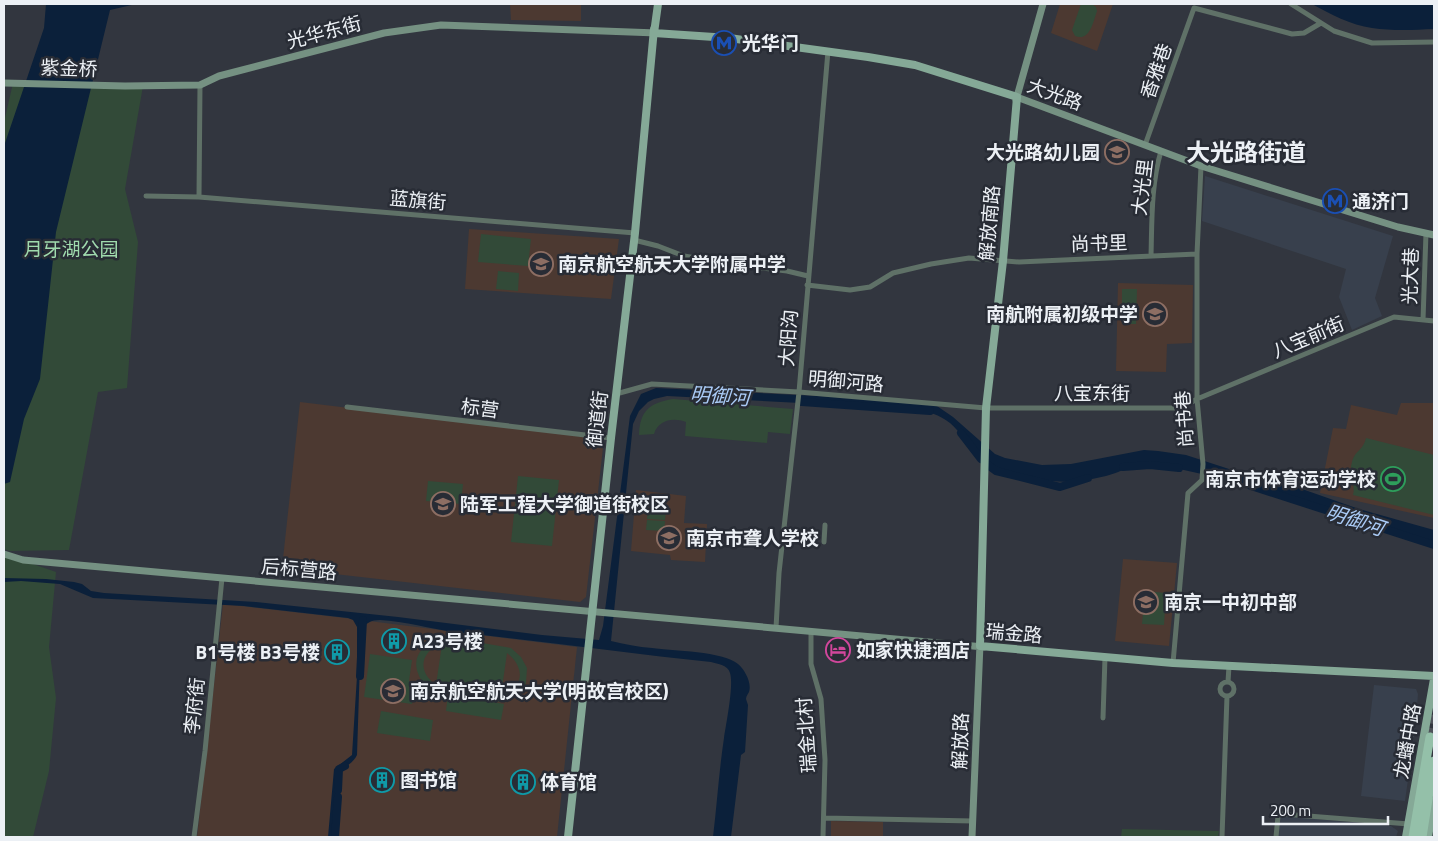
<svg xmlns="http://www.w3.org/2000/svg" width="1438" height="841" viewBox="0 0 1438 841" font-family="'Titillium Web','Noto Sans SC',sans-serif">
	<rect width="100%" height="100%" fill="#32363f"/>
	<path fill="#38404d" d="M 1205,176 L 1393,236 L 1375,298 L 1382,316 L 1352,330 L 1339,297 L 1346,269 L 1202,221 Z
		M 1374,685 L 1416,689 L 1418,694 L 1415,730 L 1405,801 L 1361,796 Z
		M 1284,816 L 1391,826 L 1398,831 L 1396,837 L 1278,837 L 1279,822 L 1280,818 Z"/>
	<path fill="#4c3931" d="M 510,4 L 581,4 L 581,21 L 511,20 Z
		M 1060,4 L 1113,4 L 1097,51 L 1051,33 Z
		M 469,229 L 619,239 L 611,299 L 465,289 Z
		M 1118,283 L 1193,285 L 1192,343 L 1167,344 L 1166,372 L 1116,371 Z
		M 300,402 L 604,439 L 586,597 L 580,602 L 282,568 Z
		M 1401,403 L 1434,403 L 1434,518 L 1320,493 L 1333,428 L 1346,429 L 1351,405 L 1397,415 Z
		M 636,490 L 686,496 L 684,523 L 707,524 L 705,562 L 671,560 L 670,555 L 631,551 Z
		M 1123,559 L 1177,563 L 1169,646 L 1115,641 Z
		M 223,604 L 345,618 L 577,647 L 557,837 L 197,837 Z
		M 831,821 L 883,822 L 883,837 L 831,837 Z"/>
	<path fill="#324a38" fill-rule="evenodd" d="M 1081,4 L 1092,4 L 1096,7 L 1097,11 C 1093,22 1090,42 1075,36 L 1072,30 Z
		M 13,83 L 143,86 L 125,189 L 138,242 L 127,388 L 98,392 L 69,550 L 10,551 L 4,549 L 4,122 Z
		M 481,234 L 531,239 L 528,266 L 478,262 Z
		M 498,271 L 519,273 L 518,291 L 496,289 Z
		M 1122,289 L 1137,289 L 1136,324 L 1122,324 Z
		M 673,399 L 793,409 L 790,434 L 768,432 L 767,443 L 685,436 L 686,422 C 673,417 658,420 654,434 L 639,435 C 640,411 649,403 673,399 Z
		M 1366,438 L 1434,455 L 1434,515 L 1353,495 C 1356,484 1348,474 1352,462 C 1355,450 1363,451 1366,438 Z
		M 518,476 L 559,480 L 552,546 L 511,542 Z
		M 428,481 L 463,484 L 461,504 L 426,501 Z
		M 648,509 L 666,511 L 665,520 L 647,519 Z
		M 647,520 L 665,521 L 664,531 L 646,530 Z
		M 4,554 L 56,572 L 49,647 L 56,698 L 49,771 L 33,837 L 4,837 Z
		M 1145,591 L 1166,593 L 1164,625 L 1142,624 Z
		M 441,636 L 511,648 L 521,657 L 527,668 L 526,683 L 520,694 L 504,701 L 494,702 L 504,704 L 501,720 L 446,711 L 448,694 L 429,691 C 409,667 412,650 441,636 ZM 442,644 L 436,685 C 417,672 420,651 442,644 ZM 507,653 C 525,667 525,688 501,695 Z
		M 370,654 L 412,660 L 409,681 L 415,682 L 412,704 L 364,697 Z
		M 381,711 L 433,720 L 430,741 L 377,733 Z
		M 1122,829 L 1219,831 L 1218,837 L 1121,837 Z"/>
	<path fill="#0b203a" d="M 46,4 L 136,4 L 110,10 L 56,232 L 40,379 L 24,419 L 10,482 L 4,484 L 4,146 L 44,28 Z
		M 1312,4 L 1434,4 L 1434,29 C 1414,30 1392,31 1372,28 C 1351,25 1330,14 1312,4 Z
		M 656,388 L 858,398 L 934,404 L 953,417 L 995,454 L 1005,458 L 1042,465 L 1071,464 L 1144,450 L 1158,451 L 1186,455 L 1229,469 L 1285,483 L 1359,509 L 1434,530 L 1434,543 L 1242,483 L 1157,464 C 1134,462 1127,470 1106,476 C 1069,485 1044,483 1008,472 C 996,468 981,458 973,449 C 965,440 959,431 950,423 C 940,415 927,411 915,409 L 667,396 L 654,399 L 648,402 L 639,411 L 633,424 L 611,641 C 624,644 638,647 652,648 C 673,651 723,651 738,664 C 745,670 752,683 749,692 C 748,694 746,696 746,699 L 748,705 L 745,752 L 741,755 L 731,837 L 713,837 C 717,804 719,771 724,738 C 726,724 734,685 730,673 C 728,665 718,664 711,662 C 626,653 540,641 455,632 C 430,629 405,621 380,620 C 371,620 366,623 361,630 L 357,755 C 353,764 344,766 338,774 L 333,837 L 328,837 L 334,769 L 352,755 L 357,676 L 357,627 L 353,620 L 348,618 L 244,606 L 93,598 L 60,584 L 21,581 L 4,582 L 4,578 L 46,579 L 74,582 L 82,584 L 91,591 L 104,593 L 256,602 L 398,617 L 542,635 L 599,640 L 603,626 L 630,416 L 641,394 Z"/>
	<g fill="none" stroke-linecap="round" stroke-linejoin="round">
		<path stroke="#0b203a" stroke-width="8" d="M 802,402 L 930,411
			M 961,433 L 981,459
			M 988,465 L 996,471 L 1060,487 L 1088,478
			M 1123,467 L 1150,465 L 1179,468
			M 1251,486 L 1434,545
			M 360,676 L 363,620
			M 338,790 L 339,769 L 345,766
			M 335,837 L 338,797"/>
		<path stroke="#4e525a" stroke-width="9" stroke-dasharray="9 4.5" stroke-linecap="butt" d="M 1430,737 L 1434,715"/>
		<path stroke="#5f7167" stroke-width="5" d="M 1291,4 L 1334,31 L 1372,43 L 1434,42
			M 1145,145 L 1194,8 L 1292,34 L 1304,33 L 1321,23
			M 146,196 L 199,197 L 635,233
			M 199,197 L 200,85
			M 634,240 L 658,246 L 684,256 L 745,266 L 787,271 L 808,276
			M 1151,256 C 1152,220 1151,185 1161,151
			M 807,285 L 850,290 L 870,287 L 893,273 L 931,264 L 969,258 L 1019,262 L 1197,254
			M 1423,320 L 1426,233
			M 616,394 L 652,384 L 799,392 L 986,408 L 1181,408 L 1197,399 L 1394,317 L 1434,321
			M 347,407 L 611,438
			M 824,542 L 825,525
			M 776,628 L 779,573 L 799,392 L 828,51
			M 811,631 L 811,664 L 821,699 L 825,760 L 823,837
			M 1173,663 L 1188,493 L 1202,480 L 1203,464 L 1197,399 L 1197,254 L 1201,166
			M1220 689a7 7 0 1 1 14 0a7 7 0 1 1-14 0Z
			M 1228,682 L 1229,666
			M 1103,718 L 1105,657
			M 824,818 L 973,821
			M 194,837 L 205,751 L 222,578
			M 1222,837 L 1227,696
			M 1276,837 L 1278,816 L 1283,814 L 1409,824"/>
		<path stroke="#759182" stroke-width="7" d="M 4,83 L 125,86 L 200,85 L 219,76 L 384,33 L 441,25 L 657,33
			M 1014,96 L 1201,166 L 1398,227 L 1434,235
			M 1016,100 L 1043,4
			M 4,554 L 23,560 L 984,647
			M 972,837 L 980,644"/>
		<path stroke="#85a997" stroke-width="8" d="M 658,4 L 654,33 L 729,38 L 868,57 L 915,65 L 1017,97 L 1003,261 L 986,408 L 980,646 L 1173,663 L 1434,676
			M 568,837 L 611,438 L 635,233 L 654,29
			M 1406,837 L 1434,679
			M 1428,837 L 1434,801"/>
		<path stroke="#94c0a9" stroke-width="9" d="M 1413,837 L 1430,737
			M 1422,837 L 1434,761"/>
	</g>
	<defs>
		<symbol id="metro-ring" viewBox="-11 -11 22 22"><circle r="9.5" fill="#282c35" stroke="#1a4fb4" stroke-width="1.5"/><path d="M-5.5 5V-5H-3L0 0L3-5H5.5V5H3V-.5L0 4L-3-.5V5Z" fill="#1a4fb4"/></symbol>
		<symbol id="school-ring" viewBox="-11 -11 22 22"><circle r="9.5" fill="#282c35" stroke="#8d6e63" stroke-width="1.5"/><path d="M0-5L7-2L0 1L-7-2ZM-4 1L0 2.5L4 1V4Q0 6-4 4Z" fill="#8d6e63"/></symbol>
		<symbol id="stadium-ring" viewBox="-11 -11 22 22"><circle r="9.5" fill="#282c35" stroke="#2e9e5b" stroke-width="1.5"/><path d="M0-5a6.5 5 0 1 0 0 10a6.5 5 0 1 0 0-10ZM-3.5-1.8h7v3.6h-7Z" fill="#2e9e5b"/></symbol>
		<symbol id="university-ring" viewBox="-11 -11 22 22"><circle r="9.5" fill="#282c35" stroke="#8d6e63" stroke-width="1.5"/><path d="M0-5L7-2L0 1L-7-2ZM-4 1L0 2.5L4 1V4Q0 6-4 4Z" fill="#8d6e63"/></symbol>
		<symbol id="building-ring" viewBox="-11 -11 22 22"><circle r="9.5" fill="#282c35" stroke="#0f9aa8" stroke-width="1.5"/><path d="M-4-6H4V6H1V3H-1V6H-4ZM-2.5-4.3h1.7v1.8h-1.7ZM.8-4.3h1.7v1.8H.8ZM-2.5-1h1.7V.8h-1.7ZM.8-1h1.7V.8H.8Z" fill="#0f9aa8"/></symbol>
		<symbol id="hotel-ring" viewBox="-11 -11 22 22"><circle r="9.5" fill="#282c35" stroke="#d1479c" stroke-width="1.5"/><path d="M-6-4.5h1.5V1H6V5H4.5V3h-9V5H-6ZM-4 0a1.8 1.8 0 1 1 3.6 0ZM.5 0V-2.5h3Q6-2.5 6 0Z" fill="#d1479c"/></symbol>
	</defs>
	<g fill-rule="evenodd">
		<use href="#metro-ring" x="710" y="29" width="28" height="28"/>
		<use href="#school-ring" x="1103" y="138" width="28" height="28"/>
		<use href="#metro-ring" x="1321" y="187" width="28" height="28"/>
		<use href="#school-ring" x="527" y="250" width="28" height="28"/>
		<use href="#school-ring" x="1141" y="300" width="28" height="28"/>
		<use href="#stadium-ring" x="1379" y="465" width="28" height="28"/>
		<use href="#university-ring" x="429" y="490" width="28" height="28"/>
		<use href="#school-ring" x="655" y="524" width="28" height="28"/>
		<use href="#school-ring" x="1132" y="588" width="28" height="28"/>
		<use href="#building-ring" x="380" y="627" width="28" height="28"/>
		<use href="#hotel-ring" x="824" y="636" width="28" height="28"/>
		<use href="#building-ring" x="323" y="638" width="28" height="28"/>
		<use href="#university-ring" x="379" y="677" width="28" height="28"/>
		<use href="#building-ring" x="368" y="766" width="28" height="28"/>
		<use href="#building-ring" x="509" y="768" width="28" height="28"/>
	</g>
	<g text-anchor="middle" stroke-width="5" stroke-linejoin="round" paint-order="stroke">
		<g font-size="19" fill="#ecf0f5" stroke="#282c35">
			<text transform="translate(324 32) rotate(-15)" y="7">光华东街</text>
			<text transform="translate(69 68) rotate(2)" y="7">紫金桥</text>
			<text transform="translate(1156 71) rotate(-71)" y="7">香雅巷</text>
			<text transform="translate(1055 94) rotate(20)" y="7">大光路</text>
			<text transform="translate(1142 187) rotate(-83)" y="7">大光里</text>
			<text transform="translate(418 200) rotate(5)" y="7">蓝旗街</text>
			<text transform="translate(989 223) rotate(-85)" y="7">解放南路</text>
			<text transform="translate(1099 243) rotate(-2)" y="7">尚书里</text>
			<text transform="translate(1410 276) rotate(-88)" y="7">光大巷</text>
			<text transform="translate(1308 337) rotate(-23)" y="7">八宝前街</text>
			<text transform="translate(788 338) rotate(-86)" y="7">大阳沟</text>
			<text transform="translate(846 381) rotate(5)" y="7">明御河路</text>
			<text x="1092" y="400">八宝东街</text>
			<text transform="translate(480 408) rotate(7)" y="7">标营</text>
			<text transform="translate(597 419) rotate(-83)" y="7">御道街</text>
			<text transform="translate(1184 419) rotate(-94)" y="7">尚书巷</text>
			<text transform="translate(299 569) rotate(5)" y="7">后标营路</text>
			<text transform="translate(1014 633) rotate(5)" y="7">瑞金路</text>
			<text transform="translate(194 706) rotate(-84)" y="7">李府街</text>
			<text transform="translate(806 735) rotate(-94)" y="7">瑞金北村</text>
			<text transform="translate(960 741) rotate(-88)" y="7">解放路</text>
			<text transform="translate(1407 741) rotate(-80)" y="7">龙蟠中路</text>
		</g>
		<g font-size="19" font-weight="bold" fill="#ecf0f5" stroke="#282c35" text-anchor="start">
			<text x="742" y="50">光华门</text>
			<text x="1100" y="159" text-anchor="end">大光路幼儿园</text>
			<text x="1352" y="208">通济门</text>
			<text x="558" y="271">南京航空航天大学附属中学</text>
			<text x="1138" y="321" text-anchor="end">南航附属初级中学</text>
			<text x="1376" y="486" text-anchor="end">南京市体育运动学校</text>
			<text x="460" y="511">陆军工程大学御道街校区</text>
			<text x="686" y="545">南京市聋人学校</text>
			<text x="1164" y="609">南京一中初中部</text>
			<text x="412" y="648">A23号楼</text>
			<text x="856" y="657">如家快捷酒店</text>
			<text x="320" y="659" text-anchor="end">B1号楼 B3号楼</text>
			<text x="410" y="698">南京航空航天大学(明故宫校区)</text>
			<text x="400" y="787">图书馆</text>
			<text x="540" y="789">体育馆</text>
		</g>
		<g font-size="19" fill="#a0dbae" stroke="#282c35">
			<text x="71" y="256">月牙湖公园</text>
		</g>
		<g font-size="20" font-style="italic" fill="#aacbf6" stroke="#282c35">
			<text transform="translate(720 396) rotate(4)" y="7">明御河</text>
			<text transform="translate(1355 520) rotate(18)" y="7">明御河</text>
		</g>
		<g font-size="24" font-weight="bold" fill="#ecf0f5" stroke="#282c35">
			<text x="1246" y="161">大光路街道</text>
		</g>
	</g>
	<rect width="1438" height="841" fill="none" stroke="#ecf0f5" stroke-width="10"/>
	<path d="M1263 816v8h125v-8" fill="none" stroke="#ecf0f5" stroke-width="2.5"/>
	<text x="1270" y="816" font-size="15" fill="#ecf0f5" stroke="#282c35" stroke-width="4" paint-order="stroke">200 m</text>
</svg>
